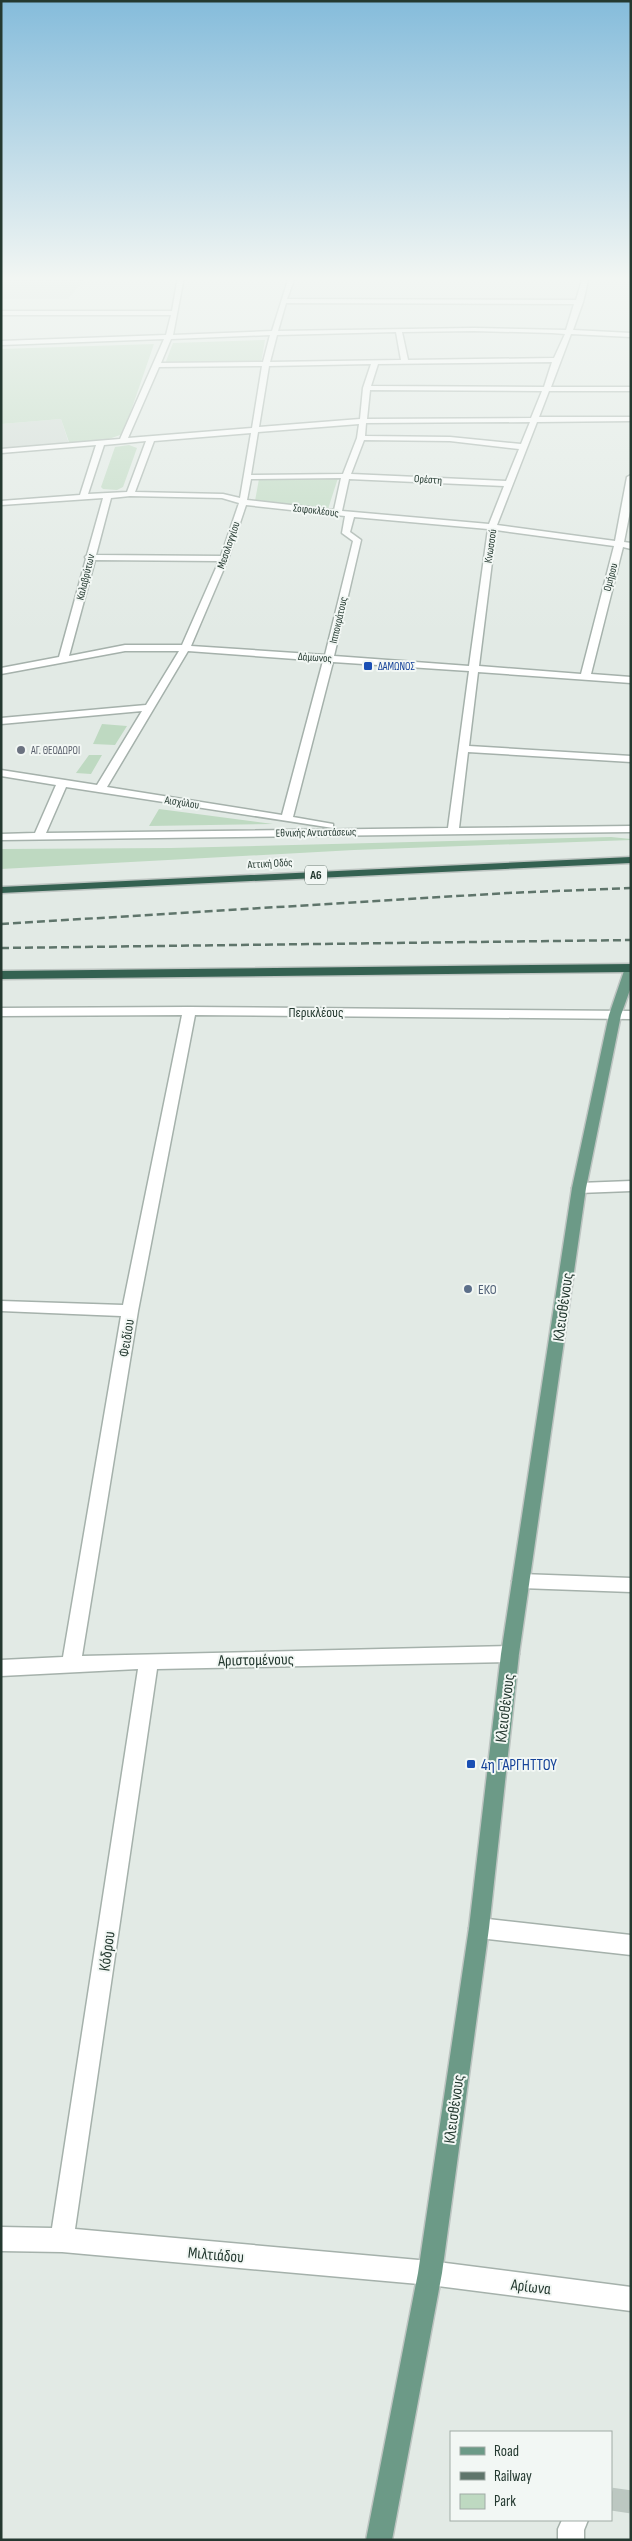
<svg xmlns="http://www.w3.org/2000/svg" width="632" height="2541" viewBox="0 0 632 2541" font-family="'Sofia Sans Condensed',sans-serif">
	<rect width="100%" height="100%" fill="#e2eae5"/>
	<path fill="#d0dad4" d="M 1,277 L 87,277 L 68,299 L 1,299 Z
		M 61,419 L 69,444 L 1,449 L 1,424 Z"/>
	<path fill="#bed9c1" d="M 265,340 L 261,363 L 165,364 L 173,343 Z
		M 154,344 L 123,434 L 103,441 L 70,445 L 61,419 L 1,424 L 1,349 Z
		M 129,445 L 137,448 L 123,487 L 117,490 L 103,489 L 101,487 L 115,447 Z
		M 325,477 L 338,478 L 328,509 L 255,501 L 259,479 Z
		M 102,724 L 127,726 L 115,745 L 93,744 Z
		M 89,755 L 102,755 L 91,774 L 76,773 Z
		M 159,809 L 273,824 L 149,826 Z
		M 611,837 L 631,839 L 631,840 L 354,850 L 1,869 L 1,849 L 171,848 Z"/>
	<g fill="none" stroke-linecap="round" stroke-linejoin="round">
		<path stroke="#bcc7c1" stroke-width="23" stroke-dasharray="23 12" stroke-linecap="butt" d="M 611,2499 L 631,2502"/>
		<defs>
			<path id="minor" d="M 178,277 L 184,277 L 173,335 L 272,331 L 289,277 L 295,277 L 287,299 L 576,300 L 583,277 L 589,277 L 583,302 L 573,330 L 631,333 L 631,337 L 571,334 L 551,387 L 631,387 L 631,391 L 549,391 L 539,417 L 631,417 L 631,421 L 537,422 L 497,525 L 615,541 L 627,477 L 631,475 L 631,506 L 624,542 L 631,543 L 631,549 L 623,547 L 591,674 L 631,677 L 631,683 L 478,672 L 469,746 L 631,756 L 631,762 L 468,752 L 459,828 L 631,826 L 631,832 L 1,840 L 1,834 L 35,833 L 56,785 L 1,776 L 1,770 L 97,785 L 142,711 L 1,724 L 1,718 L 146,705 L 179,651 L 125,651 L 1,674 L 1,668 L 59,657 L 86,559 L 85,557 L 87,555 L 103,498 L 1,505 L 1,501 L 80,495 L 96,445 L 1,453 L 1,449 L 120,439 L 164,339 L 1,345 L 1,341 L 166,335 L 171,315 L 1,315 L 1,311 L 172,311 ZM 286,303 L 574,304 L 566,330 L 474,328 L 278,331 ZM 474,331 L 552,333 L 565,334 L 554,358 L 408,360 L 402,332 ZM 396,332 L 401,360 L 270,362 L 277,335 ZM 270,335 L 263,362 L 161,363 L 171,339 ZM 552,362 L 544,387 L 371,386 L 378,364 ZM 371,364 L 363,388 L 360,419 L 259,427 L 269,366 ZM 262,366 L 252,428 L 128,438 L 159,367 ZM 370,390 L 542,391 L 531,418 L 367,419 ZM 530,422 L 521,444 L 450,437 L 365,436 L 366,423 ZM 359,424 L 357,438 L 343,474 L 251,475 L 258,432 ZM 251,433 L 240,498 L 223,494 L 135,492 L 154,441 ZM 364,440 L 450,441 L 519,449 L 506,481 L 351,474 ZM 146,441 L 127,492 L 88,494 L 104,445 ZM 341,478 L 334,510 L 247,500 L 251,479 ZM 349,479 L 504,486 L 489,524 L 342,511 ZM 130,496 L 222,498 L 239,503 L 221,556 L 96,555 L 111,498 ZM 246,505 L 345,516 L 342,533 L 353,541 L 325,655 L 191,646 L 228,559 ZM 354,517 L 488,529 L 469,666 L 334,656 L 361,540 L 350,532 ZM 496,530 L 614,546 L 581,674 L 479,666 ZM 95,560 L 219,561 L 182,645 L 125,645 L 69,656 ZM 188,651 L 323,661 L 282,815 L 107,787 ZM 333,662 L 469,671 L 448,828 L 46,833 L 66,787 L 333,828 L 333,824 L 293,817 Z
				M 189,1007 L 631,1011 L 631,1019 L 195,1015 L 138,1311 L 82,1656 L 510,1646 L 517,1649 L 519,1654 L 517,1659 L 510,1662 L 157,1669 L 75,2229 L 430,2261 L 631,2287 L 631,2311 L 430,2285 L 62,2252 L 1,2251 L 1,2227 L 52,2228 L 138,1669 L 1,1676 L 1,1660 L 63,1657 L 121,1316 L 1,1311 L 1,1301 L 123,1305 L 182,1015 L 1,1016 L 1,1008 Z
				M 631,1181 L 631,1191 L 579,1193 L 572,1188 L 579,1183 Z
				M 521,1574 L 631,1578 L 631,1592 L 521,1588 L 515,1586 L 512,1581 L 515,1576 Z
				M 479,1918 L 631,1935 L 631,1955 L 479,1938 L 472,1935 L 469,1928 L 472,1921 Z
				M 562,2520 L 588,2520 L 584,2530 L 584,2540 L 558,2540 L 558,2529 Z"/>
			<path id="major" d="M 631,964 L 631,987 L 621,1015 L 586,1188 L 519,1654 L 489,1928 L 442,2273 L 392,2540 L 366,2540 L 418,2273 L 469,1928 L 501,1654 L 572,1188 L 609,1015 L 625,968 Z"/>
			<path id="highway" d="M 631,857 L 631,863 L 1,893 L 1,887 Z
				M 631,964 L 631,972 L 1,979 L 1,971 Z"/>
		</defs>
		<use href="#minor" stroke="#a5b1ab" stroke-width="3"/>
		<use href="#major" stroke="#bdc4c1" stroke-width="3"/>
		<use href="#highway" stroke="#bdc4c1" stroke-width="3"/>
		<use href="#minor" fill="#fff" fill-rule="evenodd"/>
		<use href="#major" fill="#6c9a87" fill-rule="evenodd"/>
		<use href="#highway" fill="#346151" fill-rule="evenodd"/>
		<path stroke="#5f756b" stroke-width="2.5" stroke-dasharray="8 4" stroke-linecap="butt" d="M 1,924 L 507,893 L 631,888
			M 1,948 L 631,940"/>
	</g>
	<linearGradient id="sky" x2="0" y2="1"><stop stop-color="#85bcdb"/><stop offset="0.44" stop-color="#f2f6f3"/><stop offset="1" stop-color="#f2f6f3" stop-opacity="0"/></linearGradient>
	<rect width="632" height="633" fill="url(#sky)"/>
	<g fill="#1a4fb4" stroke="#f2f7f4" stroke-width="2">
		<rect x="363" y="661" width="10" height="10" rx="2.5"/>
		<rect x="466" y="1759" width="10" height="10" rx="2.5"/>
	</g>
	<circle fill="#6b7280" stroke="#f2f7f4" stroke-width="2" cx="21" cy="750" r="5"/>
	<circle fill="#5c6f8a" stroke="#f2f7f4" stroke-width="2" cx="468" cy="1289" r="5"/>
	<g text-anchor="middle" stroke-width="4" stroke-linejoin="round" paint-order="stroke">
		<g font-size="11" fill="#243930" stroke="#f2f7f4">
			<text transform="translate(428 479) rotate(4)" y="4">Ορέστη</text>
			<text transform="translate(316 510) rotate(7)" y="4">Σοφοκλέους</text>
			<text transform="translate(228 545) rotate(-71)" y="4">Μεσολογγίου</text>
			<text transform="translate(490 546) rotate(-82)" y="4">Κνωσσού</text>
			<text transform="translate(85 577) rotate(-76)" y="4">Καλαβρύτων</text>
			<text transform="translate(610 577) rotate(-75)" y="4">Ομήρου</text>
			<text transform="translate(338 620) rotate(-77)" y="4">Ιπποκράτους</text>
			<text transform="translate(315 657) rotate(4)" y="4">Δάμωνος</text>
			<text transform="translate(182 802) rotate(9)" y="4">Αισχύλου</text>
			<text transform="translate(316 832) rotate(-1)" y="4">Εθνικής Αντιστάσεως</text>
			<text transform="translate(270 863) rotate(-3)" y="4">Αττική Οδός</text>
		</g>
		<g font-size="11" fill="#164399" stroke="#f2f7f4" text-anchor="start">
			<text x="378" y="670">ΔΑΜΩΝΟΣ</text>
		</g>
		<g font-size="11" fill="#5b616d" stroke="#f2f7f4" text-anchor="start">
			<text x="31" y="754">ΑΓ. ΘΕΟΔΩΡΟΙ</text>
		</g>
		<rect fill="#f2f7f4" stroke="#62726b" stroke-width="1" x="305" y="865.5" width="22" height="19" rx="4"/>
		<g font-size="12" font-weight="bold" fill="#243930">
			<text x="316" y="879">Α6</text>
		</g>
		<g font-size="14" fill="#243930" stroke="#f2f7f4">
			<text x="316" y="1017">Περικλέους</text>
			<text transform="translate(126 1338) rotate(-81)" y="5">Φειδίου</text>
		</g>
		<g font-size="14" fill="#4e5e75" stroke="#f2f7f4" text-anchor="start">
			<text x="478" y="1294">ΕΚΟ</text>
		</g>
		<g font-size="16" fill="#243930" stroke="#f2f7f4">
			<text transform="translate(562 1307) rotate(-82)" y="6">Κλεισθένους</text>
			<text transform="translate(256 1659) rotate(-1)" y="6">Αριστομένους</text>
			<text transform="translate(504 1708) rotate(-83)" y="6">Κλεισθένους</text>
			<text transform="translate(106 1951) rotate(-82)" y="6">Κόδρου</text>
			<text transform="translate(453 2109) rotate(-82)" y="6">Κλεισθένους</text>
			<text transform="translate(216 2254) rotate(5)" y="6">Μιλτιάδου</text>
			<text transform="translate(531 2286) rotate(7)" y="6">Αρίωνα</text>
		</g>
		<g font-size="16" fill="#164399" stroke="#f2f7f4" text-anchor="start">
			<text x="481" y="1770">4η ΓΑΡΓΗΤΤΟΥ</text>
		</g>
	</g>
	<rect width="632" height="2541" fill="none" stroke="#243930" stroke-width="5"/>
	<rect x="450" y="2431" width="162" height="90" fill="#f2f7f4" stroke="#a0aba6"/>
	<rect x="460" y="2447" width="25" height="8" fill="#6c9a87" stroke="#a0aba6"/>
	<text x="494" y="2456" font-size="15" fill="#243930">Road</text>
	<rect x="460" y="2472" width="25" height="8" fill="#5f756b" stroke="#a0aba6"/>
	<text x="494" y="2481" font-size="15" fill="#243930">Railway</text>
	<rect x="460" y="2494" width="25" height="15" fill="#bed9c1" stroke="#a0aba6"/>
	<text x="494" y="2506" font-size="15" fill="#243930">Park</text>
</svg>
